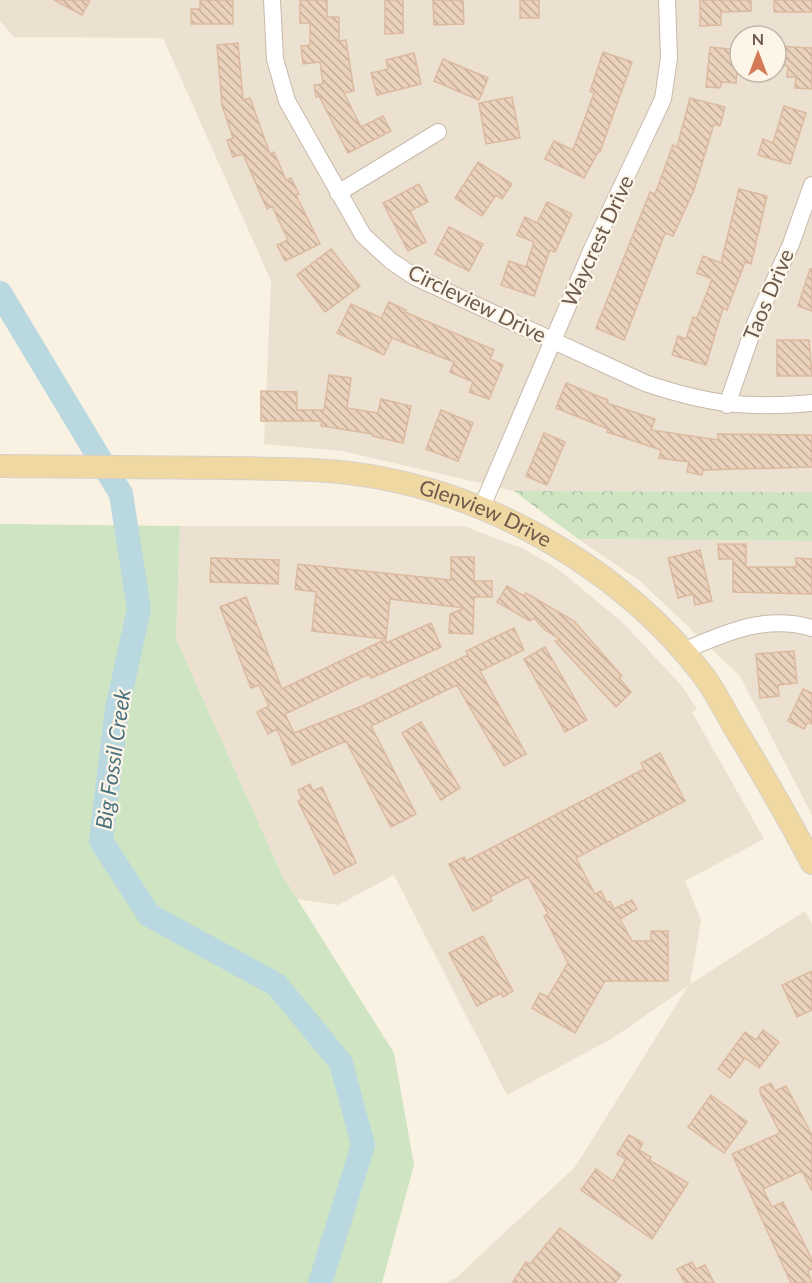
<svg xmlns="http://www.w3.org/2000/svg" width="812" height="1283" viewBox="0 0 812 1283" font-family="Lato,sans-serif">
	<defs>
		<pattern id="park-crowns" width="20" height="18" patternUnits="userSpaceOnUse" patternTransform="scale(1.5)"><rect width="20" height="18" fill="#cee4c3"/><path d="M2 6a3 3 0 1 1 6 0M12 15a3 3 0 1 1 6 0" fill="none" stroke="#abbca1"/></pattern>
		<pattern id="building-back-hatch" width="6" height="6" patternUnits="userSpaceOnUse" patternTransform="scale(1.5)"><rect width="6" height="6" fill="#ebd2bd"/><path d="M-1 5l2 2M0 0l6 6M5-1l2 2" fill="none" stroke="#c3ad9c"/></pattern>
	</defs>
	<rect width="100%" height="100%" fill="#f9f1e2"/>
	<path fill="#ece1d0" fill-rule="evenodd" d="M 0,0 L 812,0 L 812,492 L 514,491 L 342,451 L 264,444 L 271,281 L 163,38 L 14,37 L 0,21 ZM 740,36 L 776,36 L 776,72 L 740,72 Z
		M 180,526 L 464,526 L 524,549 L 558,569 L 622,622 L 681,685 L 697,709 L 692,712 L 764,839 L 685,881 L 701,920 L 690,984 L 805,911 L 812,924 L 812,1283 L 445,1283 L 457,1277 L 575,1167 L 688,986 L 613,1038 L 507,1095 L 394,875 L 338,905 L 296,899 L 282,875 L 176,639 Z
		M 578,539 L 812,541 L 812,815 L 740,676 L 640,581 Z"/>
	<path fill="#cee4c3" d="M 0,524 L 180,526 L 176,639 L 282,875 L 394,1053 L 414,1165 L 382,1283 L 0,1283 Z"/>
	<path fill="url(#park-crowns)" d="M 514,491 L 812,492 L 812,541 L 578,539 Z"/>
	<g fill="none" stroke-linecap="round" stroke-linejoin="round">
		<path stroke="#bad8df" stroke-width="24" d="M 0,293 L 121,494 L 139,609 L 117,709 L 101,841 L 149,915 L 277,985 L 341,1063 L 363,1145 L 320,1283"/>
	</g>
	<path fill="url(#building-back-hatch)" stroke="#dbbaa0" stroke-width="1.5" d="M 54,0 L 90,0 L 82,15 Z
		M 200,0 L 233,0 L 233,24 L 191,24 L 191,9 L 200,9 Z
		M 300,0 L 327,0 L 327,17 L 339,17 L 339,41 L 346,40 L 354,91 L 344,93 L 361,127 L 383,116 L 391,131 L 348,153 L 319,96 L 316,97 L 314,85 L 323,84 L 320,62 L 303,64 L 301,46 L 310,45 L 310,23 L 300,23 Z
		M 385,0 L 403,0 L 403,33 L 385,34 Z
		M 433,0 L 463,0 L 464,24 L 434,25 Z
		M 520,0 L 539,0 L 539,18 L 520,18 Z
		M 700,0 L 751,0 L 751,11 L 721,12 L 721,25 L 700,26 Z
		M 774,0 L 812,0 L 812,12 L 774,12 Z
		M 238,43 L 243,100 L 250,98 L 270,154 L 274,152 L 286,180 L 291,178 L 299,194 L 296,195 L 320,244 L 285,261 L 277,245 L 288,240 L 272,206 L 267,209 L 243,154 L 233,157 L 227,140 L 233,138 L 222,105 L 217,45 Z
		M 776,46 L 812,48 L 812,89 L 795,88 L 796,77 L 787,77 L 788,66 L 776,65 Z
		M 710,47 L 739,50 L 736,83 L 722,82 L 720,88 L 706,87 Z
		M 603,52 L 632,62 L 600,152 L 598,152 L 584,178 L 545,159 L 554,141 L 573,150 L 594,93 L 590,91 Z
		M 414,53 L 421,84 L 377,95 L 371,73 L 388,69 L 386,60 Z
		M 443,59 L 488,78 L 479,100 L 434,81 Z
		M 512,97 L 520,138 L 486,144 L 479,103 Z
		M 690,98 L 725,107 L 720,126 L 714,124 L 694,190 L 673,236 L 665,233 L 624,340 L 596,328 L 650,192 L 655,194 L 673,145 L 677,147 Z
		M 784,106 L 806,113 L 790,164 L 758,155 L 763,139 L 773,143 Z
		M 478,162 L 512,184 L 502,199 L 496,195 L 482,216 L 455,198 Z
		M 419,184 L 428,202 L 410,211 L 426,242 L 408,251 L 383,203 Z
		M 739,189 L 767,196 L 751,264 L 745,262 L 727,310 L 723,308 L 706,365 L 672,355 L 678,336 L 686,339 L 693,317 L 697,318 L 712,279 L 697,273 L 703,256 L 721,263 Z
		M 547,202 L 572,214 L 555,252 L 550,250 L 534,296 L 501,285 L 509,261 L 526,267 L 534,242 L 517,235 L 525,217 L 537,223 Z
		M 449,227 L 483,244 L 469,271 L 435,254 Z
		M 331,249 L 360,286 L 325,312 L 297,275 Z
		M 810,269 L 812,269 L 812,311 L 798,306 Z
		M 389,302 L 406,310 L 405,312 L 494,350 L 490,359 L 503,365 L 489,399 L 469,392 L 473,382 L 450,372 L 454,362 L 392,338 L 384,355 L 337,333 L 351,304 L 381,318 Z
		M 777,340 L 809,340 L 812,376 L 777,376 Z
		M 329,375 L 351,378 L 347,408 L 378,413 L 381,399 L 411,406 L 403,443 L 372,436 L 373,434 L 321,426 L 322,421 L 261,421 L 261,391 L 297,392 L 297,410 L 324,410 Z
		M 566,383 L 608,400 L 607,403 L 655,419 L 651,430 L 718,440 L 718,434 L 812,435 L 812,467 L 703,470 L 702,475 L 687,472 L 689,462 L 659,458 L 661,450 L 607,432 L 608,429 L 556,408 Z
		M 441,410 L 473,423 L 458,461 L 426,449 Z
		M 544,433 L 565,442 L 547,485 L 526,476 Z
		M 718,544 L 746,544 L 746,567 L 796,567 L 796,558 L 812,559 L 812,594 L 733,592 L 733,559 L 719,559 Z
		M 700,550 L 712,601 L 695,605 L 693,594 L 678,598 L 668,558 Z
		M 451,557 L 474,557 L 474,581 L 492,581 L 492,597 L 474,597 L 473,634 L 449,633 L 450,614 L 465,608 L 390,599 L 386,639 L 312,631 L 316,592 L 295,589 L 298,564 L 451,580 Z
		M 211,558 L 279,560 L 278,584 L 210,582 Z
		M 507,586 L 524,596 L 526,593 L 574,621 L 622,676 L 619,678 L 631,692 L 616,707 L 555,641 L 560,639 L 545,630 L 534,618 L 530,621 L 497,602 Z
		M 246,597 L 282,689 L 386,639 L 386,643 L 431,623 L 441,647 L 371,678 L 369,674 L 285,714 L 294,733 L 362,706 L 468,655 L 466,651 L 514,628 L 524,650 L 480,671 L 526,754 L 504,766 L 457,685 L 371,726 L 416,814 L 391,827 L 346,741 L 292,765 L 277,729 L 268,734 L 257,712 L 269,706 L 259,685 L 251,688 L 220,607 Z
		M 545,647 L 587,720 L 565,732 L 524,659 Z
		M 794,651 L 797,683 L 778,685 L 779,696 L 760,698 L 756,654 Z
		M 803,689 L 812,693 L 812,724 L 808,722 L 804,729 L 788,721 Z
		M 421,722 L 460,788 L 441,800 L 402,733 Z
		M 660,753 L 685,801 L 576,858 L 595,894 L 601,891 L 607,903 L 610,901 L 614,909 L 632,900 L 637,909 L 620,919 L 632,941 L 651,941 L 651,931 L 668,931 L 668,981 L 605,981 L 575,1033 L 532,1008 L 540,993 L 548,997 L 568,963 L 544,916 L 548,914 L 528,877 L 490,897 L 492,901 L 473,911 L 449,864 L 464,857 L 466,861 L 644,769 L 641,763 Z
		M 310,784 L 313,791 L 322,787 L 356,863 L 334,874 L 298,801 L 302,799 L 298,790 Z
		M 483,936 L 513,991 L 503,997 L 501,993 L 477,1006 L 449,953 Z
		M 812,971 L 812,1010 L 797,1017 L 782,985 Z
		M 763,1030 L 779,1042 L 759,1068 L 745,1058 L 730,1078 L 718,1069 L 745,1032 L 756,1040 Z
		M 771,1083 L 775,1091 L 786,1086 L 812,1135 L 812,1191 L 802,1171 L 763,1189 L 772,1207 L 783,1202 L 804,1243 L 812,1260 L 812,1269 L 808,1271 L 812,1283 L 791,1283 L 732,1154 L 780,1133 L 760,1093 L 760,1088 Z
		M 711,1095 L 747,1122 L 724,1153 L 688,1127 Z
		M 629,1135 L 643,1143 L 639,1150 L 651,1157 L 649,1160 L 688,1183 L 652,1239 L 581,1190 L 596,1169 L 613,1181 L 626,1159 L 617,1154 Z
		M 560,1228 L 621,1275 L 615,1283 L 512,1283 L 526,1262 L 530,1264 Z
		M 692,1262 L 696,1269 L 705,1265 L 714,1283 L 685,1283 L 677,1269 Z"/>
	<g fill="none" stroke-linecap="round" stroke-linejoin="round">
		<defs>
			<path id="minor" d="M 272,0 L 275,59 L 287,101 L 363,235 L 391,261 L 415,277 L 645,383 C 707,404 747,409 812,403
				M 338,193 L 438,132
				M 727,405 L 756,321 L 791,244 L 812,185
				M 481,509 L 592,249 L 663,99 L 669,58 L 667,0
				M 683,651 C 725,633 765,614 812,628"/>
			<g id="major">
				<path id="s1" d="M 0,466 C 76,466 152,467 228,468 C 278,469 331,468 381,478 C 503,501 627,575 703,675 C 716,692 725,712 736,730 C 763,774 788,818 812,863"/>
			</g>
		</defs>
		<use href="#minor" stroke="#c8b9ab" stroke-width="18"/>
		<use href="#major" stroke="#d6d1cd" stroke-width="24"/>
		<use href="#minor" stroke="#fff" stroke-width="16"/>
		<use href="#major" stroke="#f0d8a2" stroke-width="22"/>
	</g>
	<g text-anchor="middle" stroke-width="4.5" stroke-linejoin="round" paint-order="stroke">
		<g font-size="21" fill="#6d5a4c" stroke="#fcf5e8">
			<text transform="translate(598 241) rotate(-65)" y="7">Waycrest Drive</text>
			<text transform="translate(769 295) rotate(-67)" y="7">Taos Drive</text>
			<text transform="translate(477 304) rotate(26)" y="7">Circleview Drive</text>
			<text dy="7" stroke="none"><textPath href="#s1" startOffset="492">Glenview Drive</textPath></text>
		</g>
		<g font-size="22" font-style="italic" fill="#49727e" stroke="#fcf5e8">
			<text transform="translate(113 759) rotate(-82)" y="8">Big Fossil Creek</text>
		</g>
	</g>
	<g transform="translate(758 54)"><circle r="28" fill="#fcf5e8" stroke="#c3b7aa" stroke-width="1.5"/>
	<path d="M0-4.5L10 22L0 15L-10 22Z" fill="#d47a56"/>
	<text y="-9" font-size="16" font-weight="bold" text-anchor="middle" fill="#6d5a4c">N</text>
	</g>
</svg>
